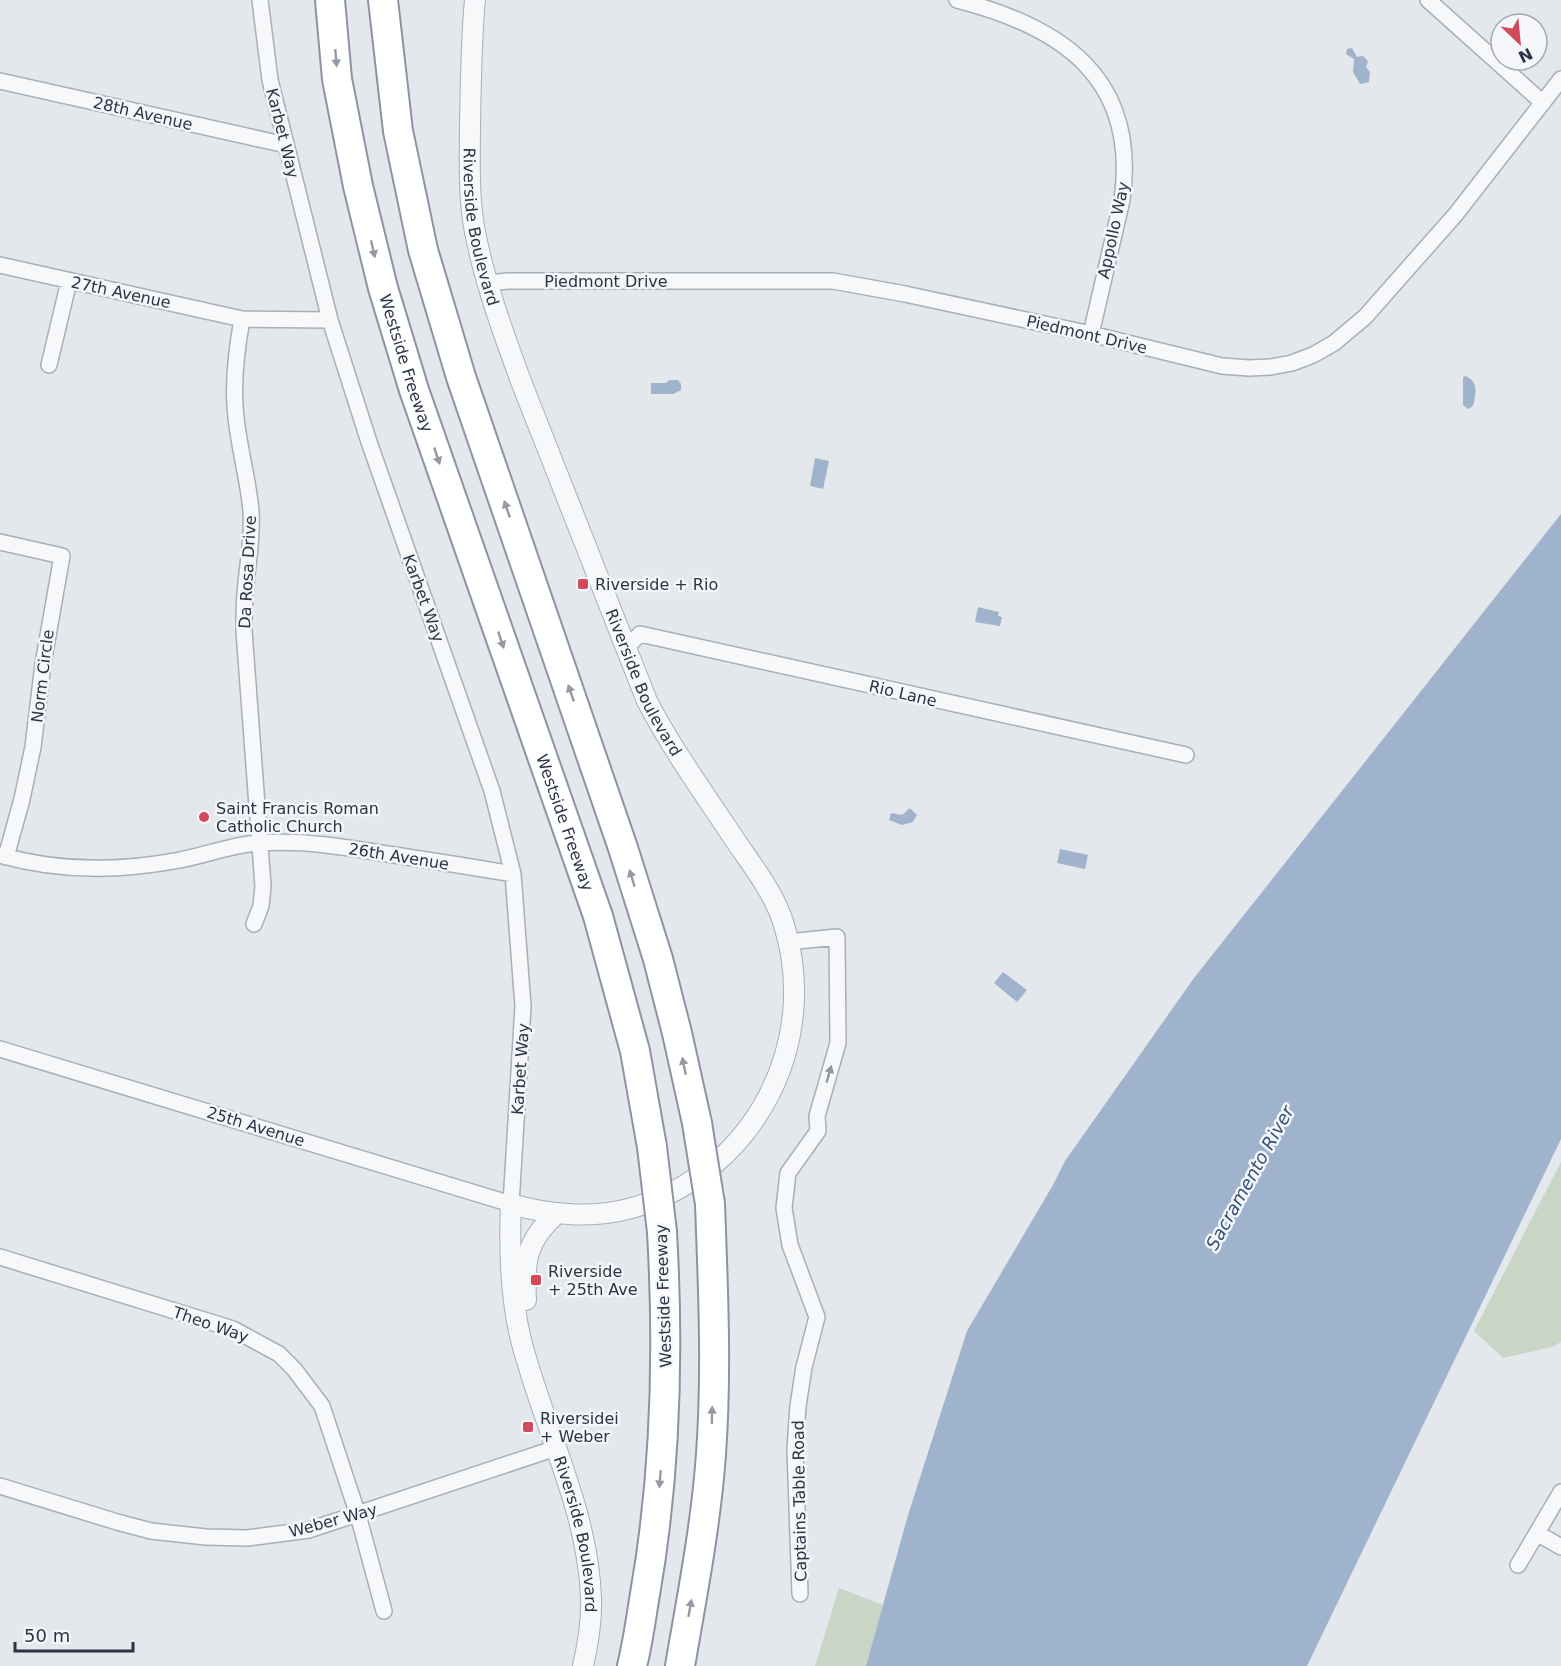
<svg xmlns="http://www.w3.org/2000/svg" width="1561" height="1666" viewBox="0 0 1561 1666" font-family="'DejaVu Sans',sans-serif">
	<rect width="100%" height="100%" fill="#e4e7ec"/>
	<path fill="#c9d6c5" d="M 1561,1162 L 1561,1342 L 1552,1347 L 1503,1358 L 1474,1331 Z
		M 839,1588 L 883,1605 L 866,1666 L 815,1666 Z"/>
	<path fill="#9fb4cc" d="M 1352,48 L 1357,57 L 1363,56 L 1368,61 L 1366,67 L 1370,72 L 1369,82 L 1360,84 L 1353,72 L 1354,59 L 1346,54 L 1347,49 Z
		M 1466,376 C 1476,382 1476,386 1475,397 C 1473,404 1475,406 1468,409 L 1463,405 L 1463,377 Z
		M 669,380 L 678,380 L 681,384 L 681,390 L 673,394 L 651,394 L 651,383 L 666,383 Z
		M 815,458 L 829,461 L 823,489 L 810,486 Z
		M 1561,514 L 1561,1139 L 1307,1666 L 866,1666 L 908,1515 L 967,1331 L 1053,1185 L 1065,1161 L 1194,978 Z
		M 978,607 L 999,612 L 998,616 L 1002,617 L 1000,626 L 975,622 Z
		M 910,808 L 917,815 L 913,822 L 902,825 L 889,820 L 891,813 L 902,815 Z
		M 1060,849 L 1088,855 L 1085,869 L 1057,863 Z
		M 1003,972 L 1027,990 L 1017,1002 L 994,983 Z"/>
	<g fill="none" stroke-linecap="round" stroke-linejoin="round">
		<defs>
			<path id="minor" d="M 957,0 C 1063,27 1139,79 1122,200 L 1091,334
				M 1428,0 L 1543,103
				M 0,81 L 286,145
				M 0,265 L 242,319 L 330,320
				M 488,283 L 508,281 L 833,281 L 905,294 L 1091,334 L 1222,366 L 1249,368 L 1271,367 L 1292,363 L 1313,355 L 1334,343 L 1365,317 L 1456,214 L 1561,79
				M 242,319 C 237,347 233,377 235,406 C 237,442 248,476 251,511 C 253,539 247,566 245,594 C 244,606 244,619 244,631 L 263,886 L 261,906 L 254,924
				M 49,365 L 69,281
				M 0,542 L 62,556 L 43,664 L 33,747 L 22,799 L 6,857
				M 625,649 L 640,634 L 1186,755
				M 0,855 C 58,872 122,871 180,860 C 207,855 233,844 260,843 C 303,840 345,847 387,854 C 429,860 471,867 513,874
				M 788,942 L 837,937 L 838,1043 L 817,1116 L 818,1131 L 788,1173 L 784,1208 L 790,1245 L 817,1317 L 804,1367 L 798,1406 L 795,1449 L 800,1594
				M 0,1049 L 511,1204 L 523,1006 L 513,874 L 492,791 L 369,442 L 330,320 L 270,80 L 260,0
				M 0,1257 L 233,1329 L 279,1354 L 294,1369 L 322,1406 L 358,1515 L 384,1611
				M 0,1486 L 117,1522 L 151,1531 L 206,1537 L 247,1538 L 309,1530 L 556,1448
				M 1537,1533 L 1561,1547
				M 1518,1565 L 1561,1492"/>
			<g id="tertiary">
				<path id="s1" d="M 475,0 C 471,41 471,82 470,123 C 470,159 468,196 475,232 C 485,284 504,335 522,384 L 647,701 C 673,751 706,796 737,843 C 755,869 775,895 784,925 C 821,1045 753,1173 632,1208 C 593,1219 549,1215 511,1204 C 509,1250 510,1295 521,1340 C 543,1426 588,1509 591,1598 C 592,1621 588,1644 583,1666"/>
				<path d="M 526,1300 C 524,1261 526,1241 556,1214"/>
			</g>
			<g id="motorway">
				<path id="s2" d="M 330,0 L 337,79 L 358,186 L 383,288 L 414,390 L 598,916 L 635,1051 L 652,1147"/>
				<path d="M 383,0 L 398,131 L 423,250 L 461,377 L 623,848 L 658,959 L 677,1033 L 697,1123"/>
				<path d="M 632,1666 C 638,1642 641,1618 645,1594 C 666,1474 669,1354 662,1232"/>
				<path d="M 680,1666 C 692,1596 706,1525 711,1454 C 717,1371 713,1287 710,1204"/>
			</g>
		</defs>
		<use href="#minor" stroke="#a9aeb7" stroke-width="18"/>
		<use href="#tertiary" stroke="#a9aeb7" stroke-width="22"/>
		<use href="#motorway" stroke="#8b94a3" stroke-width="32"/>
		<use href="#minor" stroke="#f7f8fa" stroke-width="15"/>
		<use href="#tertiary" stroke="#f7f8fa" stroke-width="20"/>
		<use href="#motorway" stroke="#fff" stroke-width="28"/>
		<defs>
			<path id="motorway-bridge" d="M 697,1123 L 710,1204
				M 652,1147 L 662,1232"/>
		</defs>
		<use href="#motorway-bridge" stroke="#8b94a3" stroke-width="32" stroke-linecap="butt"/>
		<use href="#motorway-bridge" stroke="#fff" stroke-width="28"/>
	</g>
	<defs><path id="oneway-solid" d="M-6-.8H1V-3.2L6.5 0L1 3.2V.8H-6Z" transform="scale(1.5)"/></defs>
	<g fill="#959aa2">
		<use href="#oneway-solid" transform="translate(336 58) rotate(85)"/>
		<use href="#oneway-solid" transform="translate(373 249) rotate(77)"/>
		<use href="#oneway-solid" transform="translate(437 456) rotate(71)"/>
		<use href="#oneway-solid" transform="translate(507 509) rotate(-109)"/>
		<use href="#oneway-solid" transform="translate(501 640) rotate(71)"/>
		<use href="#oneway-solid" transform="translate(571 693) rotate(-109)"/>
		<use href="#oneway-solid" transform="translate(632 878) rotate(-107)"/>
		<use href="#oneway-solid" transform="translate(684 1066) rotate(-102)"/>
		<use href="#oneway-solid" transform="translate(712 1415) rotate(-89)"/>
		<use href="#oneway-solid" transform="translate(660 1479) rotate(95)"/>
		<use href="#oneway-solid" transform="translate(690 1608) rotate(-80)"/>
	</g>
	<use fill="#9196a0" href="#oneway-solid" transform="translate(829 1074) rotate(-74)"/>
	<g fill="#d1495b" stroke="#f4f6f9" stroke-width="2">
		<rect x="577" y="578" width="12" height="12" rx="3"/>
		<circle cx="204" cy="817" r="6"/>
		<rect x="530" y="1274" width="12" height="12" rx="3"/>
		<rect x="522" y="1421" width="12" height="12" rx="3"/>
	</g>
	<g text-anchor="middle" stroke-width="5" stroke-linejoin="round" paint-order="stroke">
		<g font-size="16" fill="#2b3445" stroke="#f4f6f9">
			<text transform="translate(143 113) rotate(13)" y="6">28th Avenue</text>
			<text transform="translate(283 133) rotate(76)" y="6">Karbet Way</text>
			<text dy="6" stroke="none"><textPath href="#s1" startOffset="228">Riverside Boulevard</textPath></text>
			<text transform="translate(1113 230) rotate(-78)" y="6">Appollo Way</text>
			<text x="606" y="287">Piedmont Drive</text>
			<text transform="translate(121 292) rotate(12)" y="6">27th Avenue</text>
			<text transform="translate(1087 334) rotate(13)" y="6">Piedmont Drive</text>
			<text dy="6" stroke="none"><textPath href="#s2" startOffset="372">Westside Freeway</textPath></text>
			<text transform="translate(247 572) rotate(-87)" y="6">Da Rosa Drive</text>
			<text transform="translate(424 598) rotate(70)" y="6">Karbet Way</text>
			<text transform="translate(42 676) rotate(-83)" y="6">Norm Circle</text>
			<text dy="6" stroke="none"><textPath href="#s1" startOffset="714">Riverside Boulevard</textPath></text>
			<text transform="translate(903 693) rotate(13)" y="6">Rio Lane</text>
			<text dy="6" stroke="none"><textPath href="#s2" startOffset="858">Westside Freeway</textPath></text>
			<text transform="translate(399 856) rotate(9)" y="6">26th Avenue</text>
			<text transform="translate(520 1069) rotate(-86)" y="6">Karbet Way</text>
			<text transform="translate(256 1126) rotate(17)" y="6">25th Avenue</text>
			<text transform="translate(663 1296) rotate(-92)" y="6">Westside Freeway</text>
			<text transform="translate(211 1324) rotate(19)" y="6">Theo Way</text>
			<text transform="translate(799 1501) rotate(-91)" y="6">Captains Table Road</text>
			<text transform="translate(333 1520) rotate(-15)" y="6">Weber Way</text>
			<text dy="6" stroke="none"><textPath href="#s1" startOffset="1815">Riverside Boulevard</textPath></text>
		</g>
		<g font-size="16" fill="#2b3445" stroke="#f4f6f9" text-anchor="start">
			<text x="595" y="590">Riverside + Rio</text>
			<text x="216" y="814">Saint Francis Roman<tspan x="216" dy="18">Catholic Church</tspan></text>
			<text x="548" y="1277">Riverside<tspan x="548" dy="18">+ 25th Ave</tspan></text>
			<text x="540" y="1424">Riversidei<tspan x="540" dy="18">+ Weber</tspan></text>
		</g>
		<g font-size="18" font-style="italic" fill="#34527a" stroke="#f4f6f9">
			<text transform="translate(1250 1178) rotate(-61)" y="6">Sacramento River</text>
		</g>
	</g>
	<g transform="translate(1519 42) rotate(154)"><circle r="28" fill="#f4f6f9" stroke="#a4a8b1" stroke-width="1.5"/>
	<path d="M0-4.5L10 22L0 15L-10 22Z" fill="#d1495b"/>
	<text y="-9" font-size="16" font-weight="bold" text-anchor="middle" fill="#2b3445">N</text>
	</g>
	<path d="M15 1642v9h118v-9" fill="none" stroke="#2b3445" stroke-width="3"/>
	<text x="24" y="1642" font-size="18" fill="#2b3445" stroke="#f4f6f9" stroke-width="4.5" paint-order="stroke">50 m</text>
</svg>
